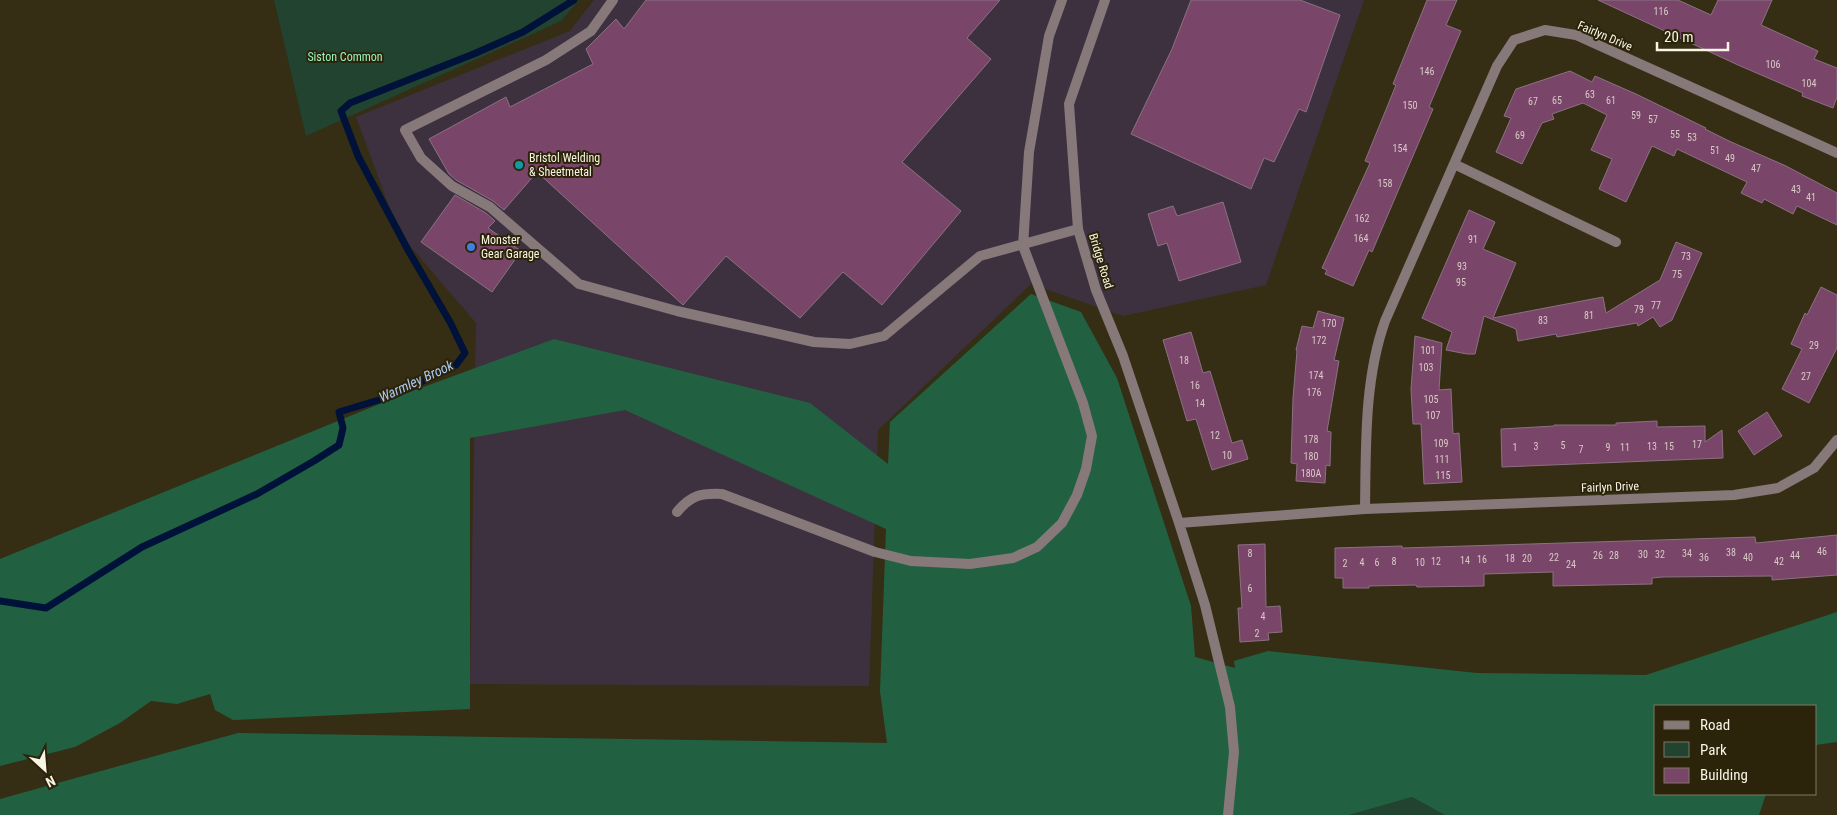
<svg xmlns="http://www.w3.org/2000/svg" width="1837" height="815" viewBox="0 0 1837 815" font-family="'Roboto Condensed',sans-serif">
	<rect width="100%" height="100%" fill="#352e14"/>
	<path fill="#3e313f" d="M 594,0 L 1364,0 L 1266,285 L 1123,316 L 1031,284 L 878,430 L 869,686 L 470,684 L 476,323 L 399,233 L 356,117 L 570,31 Z"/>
	<path fill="#214330" d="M 274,0 L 579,0 L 561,21 L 306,136 Z
		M 1412,797 L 1445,815 L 1349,815 Z"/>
	<path fill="#216141" d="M 1031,294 L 1081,312 L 1117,378 L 1191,606 L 1195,657 L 1235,668 L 1234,661 L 1268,651 L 1477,673 L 1646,675 L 1837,612 L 1837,742 L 1816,745 L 1816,706 L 1656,706 L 1656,794 L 1766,794 L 1759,815 L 1445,815 L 1412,797 L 1349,815 L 0,815 L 0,799 L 238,733 L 887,743 L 880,691 L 886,529 L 625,410 L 470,438 L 470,709 L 233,720 L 215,710 L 210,694 L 177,704 L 151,701 L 120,723 L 75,747 L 0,766 L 0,559 L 399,396 L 554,339 L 810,403 L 888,464 L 890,422 Z"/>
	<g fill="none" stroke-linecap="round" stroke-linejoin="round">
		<path stroke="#00123a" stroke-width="7" d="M 0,601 L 46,608 L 142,547 L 257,494 L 314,461 L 339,445 L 343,428 L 339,412 L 392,396 L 456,365 L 465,353 L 450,322 L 408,250 L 358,156 L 341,111 L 350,103 L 476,53 L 523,32 L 574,0"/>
	</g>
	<path fill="#79466a" stroke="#8b7182" d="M 646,0 L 1000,0 L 967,38 L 991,59 L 902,162 L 961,211 L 882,305 L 843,272 L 800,318 L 726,256 L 683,305 L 537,172 L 504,210 L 493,201 L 456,180 L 449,174 L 429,139 L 506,97 L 510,107 L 593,64 L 586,49 L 616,19 L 624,29 Z
		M 1191,0 L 1300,0 L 1340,15 L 1306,112 L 1299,109 L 1274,162 L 1264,158 L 1251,189 L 1131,134 L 1172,49 Z
		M 1427,0 L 1457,0 L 1446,25 L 1461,31 L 1429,107 L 1433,109 L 1398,191 L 1372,252 L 1369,250 L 1353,286 L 1325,274 L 1327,270 L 1322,268 L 1370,163 L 1365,161 L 1396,85 L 1393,84 Z
		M 1598,0 L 1678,0 L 1711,15 L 1718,0 L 1772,0 L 1761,25 L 1818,51 L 1814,59 L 1837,68 L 1837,97 L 1833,108 L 1802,96 L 1803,93 L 1738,65 Z
		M 1570,71 L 1592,82 L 1595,76 L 1636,94 L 1706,128 L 1705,129 L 1729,141 L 1786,166 L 1837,193 L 1837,225 L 1797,206 L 1793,214 L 1764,199 L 1762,203 L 1741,193 L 1747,182 L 1677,149 L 1674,156 L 1652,146 L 1626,202 L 1599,189 L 1612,159 L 1591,150 L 1607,115 L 1583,103 L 1552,114 L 1554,119 L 1542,123 L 1522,164 L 1496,152 L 1511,118 L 1504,116 L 1516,89 Z
		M 455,195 L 486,213 L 495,221 L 488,228 L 521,251 L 492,292 L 421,242 Z
		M 1223,202 L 1241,262 L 1179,281 L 1167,243 L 1158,246 L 1148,214 L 1173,206 L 1177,216 Z
		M 1469,210 L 1495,222 L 1483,249 L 1516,263 L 1493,318 L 1603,297 L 1606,313 L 1660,280 L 1676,242 L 1702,253 L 1672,320 L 1660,327 L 1653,317 L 1638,326 L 1637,323 L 1557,337 L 1556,334 L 1518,341 L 1516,329 L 1484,316 L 1475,354 L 1467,354 L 1446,350 L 1452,332 L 1422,318 Z
		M 1821,287 L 1837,295 L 1837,348 L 1809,403 L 1782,389 L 1802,349 L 1791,344 L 1805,313 L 1807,315 Z
		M 1318,311 L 1344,318 L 1334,360 L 1339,361 L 1327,431 L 1331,432 L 1330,466 L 1326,465 L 1325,483 L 1296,481 L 1297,464 L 1291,463 L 1293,398 L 1297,351 L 1296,350 L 1302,326 L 1313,328 Z
		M 1191,332 L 1203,373 L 1210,371 L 1232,443 L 1242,440 L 1248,459 L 1212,470 L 1196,419 L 1187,421 L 1163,340 Z
		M 1415,336 L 1442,343 L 1439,390 L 1451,389 L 1453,434 L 1459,433 L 1462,482 L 1424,484 L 1421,424 L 1413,424 L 1411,389 Z
		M 1767,412 L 1782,436 L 1754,455 L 1738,431 Z
		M 1657,421 L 1657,427 L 1705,426 L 1705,442 L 1722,430 L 1723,458 L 1502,467 L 1501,429 L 1554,426 L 1554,425 L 1616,425 L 1616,423 Z
		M 1837,535 L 1837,575 L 1772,580 L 1772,576 L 1663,577 L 1652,578 L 1652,584 L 1553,586 L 1553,572 L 1519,573 L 1484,574 L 1484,586 L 1417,587 L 1416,585 L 1369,586 L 1369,588 L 1343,588 L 1343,578 L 1335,578 L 1335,548 L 1402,546 L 1402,548 L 1755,537 L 1756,543 Z
		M 1265,544 L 1266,607 L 1280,606 L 1282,632 L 1268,633 L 1269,640 L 1240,642 L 1238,608 L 1242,608 L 1238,545 Z"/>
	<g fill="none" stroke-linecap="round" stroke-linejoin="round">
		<path stroke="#877879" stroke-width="10" d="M 613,0 L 591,31 L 546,60 L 405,130 L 421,158 L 452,186 L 490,207 L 579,284 L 677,311 L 814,342 L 850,344 L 884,336 L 980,256 L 1078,229
			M 677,512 C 691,495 701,493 722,494 L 875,552 L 911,561 L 970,564 L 1013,558 L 1037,547 L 1062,523 L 1077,495 L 1086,469 L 1092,436 L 1083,403 L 1023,246 L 1029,152 L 1049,36 L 1062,0"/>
		<path stroke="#877879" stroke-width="10" d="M 1105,0 L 1069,104 L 1078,229 L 1096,290 L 1123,356 L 1179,523 L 1205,605 L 1230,707 L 1234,752 L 1228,815
			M 1454,164 L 1616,242
			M 1365,509 C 1366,446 1364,380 1385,321 L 1497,66 L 1514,40 L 1545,30 L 1576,35 L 1837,153
			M 1179,523 L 1365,509 L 1734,495 L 1778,488 L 1814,468 L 1837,440"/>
	</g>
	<circle fill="#0f9aa8" stroke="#2b240a" stroke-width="2" cx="519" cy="165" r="5"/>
	<circle fill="#3f7fe0" stroke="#2b240a" stroke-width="2" cx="471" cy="247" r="5"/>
	<g text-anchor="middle" stroke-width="4" stroke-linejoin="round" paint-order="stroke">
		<g font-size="10" fill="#d9c9c6">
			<text x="1661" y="15">116</text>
			<text x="1773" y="68">106</text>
			<text x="1427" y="75">146</text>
			<text x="1809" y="87">104</text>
			<text x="1590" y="98">63</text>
			<text x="1557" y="104">65</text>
			<text x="1611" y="104">61</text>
			<text x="1533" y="105">67</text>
			<text x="1410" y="109">150</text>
			<text x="1636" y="119">59</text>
			<text x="1653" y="123">57</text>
			<text x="1675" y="138">55</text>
			<text x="1520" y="139">69</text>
			<text x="1692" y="141">53</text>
			<text x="1400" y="152">154</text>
			<text x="1715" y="154">51</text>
			<text x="1730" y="162">49</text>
			<text x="1756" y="172">47</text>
			<text x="1385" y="187">158</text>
			<text x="1796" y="193">43</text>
			<text x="1811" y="201">41</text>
			<text x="1362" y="222">162</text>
			<text x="1361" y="242">164</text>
			<text x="1473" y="243">91</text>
			<text x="1686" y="260">73</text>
			<text x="1462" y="270">93</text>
			<text x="1677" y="278">75</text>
			<text x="1461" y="286">95</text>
			<text x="1656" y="309">77</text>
			<text x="1639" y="313">79</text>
			<text x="1589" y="319">81</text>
			<text x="1543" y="324">83</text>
			<text x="1329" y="327">170</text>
			<text x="1319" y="344">172</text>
			<text x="1814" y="349">29</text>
			<text x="1428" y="354">101</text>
			<text x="1184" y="364">18</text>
			<text x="1426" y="371">103</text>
			<text x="1316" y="379">174</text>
			<text x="1806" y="380">27</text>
			<text x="1195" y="389">16</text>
			<text x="1314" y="396">176</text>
			<text x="1431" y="403">105</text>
			<text x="1200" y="407">14</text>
			<text x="1433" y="419">107</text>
			<text x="1215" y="439">12</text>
			<text x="1311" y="443">178</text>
			<text x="1441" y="447">109</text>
			<text x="1697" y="448">17</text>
			<text x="1563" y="449">5</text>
			<text x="1536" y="450">3</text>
			<text x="1652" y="450">13</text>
			<text x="1669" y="450">15</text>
			<text x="1515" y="451">1</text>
			<text x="1608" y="451">9</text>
			<text x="1625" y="451">11</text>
			<text x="1581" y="453">7</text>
			<text x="1227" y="459">10</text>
			<text x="1311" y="460">180</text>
			<text x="1442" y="463">111</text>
			<text x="1311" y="477">180A</text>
			<text x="1443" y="479">115</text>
			<text x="1822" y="555">46</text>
			<text x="1731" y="556">38</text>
			<text x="1250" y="557">8</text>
			<text x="1687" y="557">34</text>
			<text x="1643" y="558">30</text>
			<text x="1660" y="558">32</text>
			<text x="1598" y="559">26</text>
			<text x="1614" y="559">28</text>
			<text x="1795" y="559">44</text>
			<text x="1554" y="561">22</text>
			<text x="1704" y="561">36</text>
			<text x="1748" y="561">40</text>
			<text x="1510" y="562">18</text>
			<text x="1527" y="562">20</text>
			<text x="1482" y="563">16</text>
			<text x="1465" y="564">14</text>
			<text x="1394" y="565">8</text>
			<text x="1436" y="565">12</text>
			<text x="1779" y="565">42</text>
			<text x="1362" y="566">4</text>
			<text x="1377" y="566">6</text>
			<text x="1420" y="566">10</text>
			<text x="1345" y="567">2</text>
			<text x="1571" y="568">24</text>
			<text x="1250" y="592">6</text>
			<text x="1263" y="620">4</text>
			<text x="1257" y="637">2</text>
		</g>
		<g font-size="12" fill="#f9f5e5" stroke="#2b240a">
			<text transform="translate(1605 36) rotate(23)" y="4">Fairlyn Drive</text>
			<text transform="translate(1101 261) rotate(73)" y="4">Bridge Road</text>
			<text transform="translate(1610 487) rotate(-2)" y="4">Fairlyn Drive</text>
		</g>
		<g font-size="12" fill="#97f3bf" stroke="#2b240a">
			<text x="345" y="61">Siston Common</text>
		</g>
		<g font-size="12" fill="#f9f5e5" stroke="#2b240a" text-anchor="start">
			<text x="529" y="162">Bristol Welding<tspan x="529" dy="14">&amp; Sheetmetal</tspan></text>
			<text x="481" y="244">Monster<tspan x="481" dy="14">Gear Garage</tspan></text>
		</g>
		<g font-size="14" font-style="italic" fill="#abc8f3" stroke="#2b240a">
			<text transform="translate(416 381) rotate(-25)" y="5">Warmley Brook</text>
		</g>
	</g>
	<rect x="1654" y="705" width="162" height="90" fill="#2b240a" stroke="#7d7862"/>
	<rect x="1664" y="721" width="25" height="8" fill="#877879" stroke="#7d7862"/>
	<text x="1700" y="730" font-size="15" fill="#f9f5e5">Road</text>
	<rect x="1664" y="742" width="25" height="15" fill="#214330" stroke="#7d7862"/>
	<text x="1700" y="755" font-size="15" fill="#f9f5e5">Park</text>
	<rect x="1664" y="768" width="25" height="15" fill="#79466a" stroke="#7d7862"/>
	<text x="1700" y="780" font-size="15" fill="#f9f5e5">Building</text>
	<g transform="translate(45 770) rotate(154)" stroke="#2b240a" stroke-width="4" paint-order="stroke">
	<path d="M0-4L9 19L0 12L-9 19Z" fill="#f9f5e5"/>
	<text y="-8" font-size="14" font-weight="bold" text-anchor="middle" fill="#f9f5e5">N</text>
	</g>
	<path d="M1657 42v8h71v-8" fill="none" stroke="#f9f5e5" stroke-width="2.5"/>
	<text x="1664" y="42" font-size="15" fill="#f9f5e5" stroke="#2b240a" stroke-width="4" paint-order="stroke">20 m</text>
</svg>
